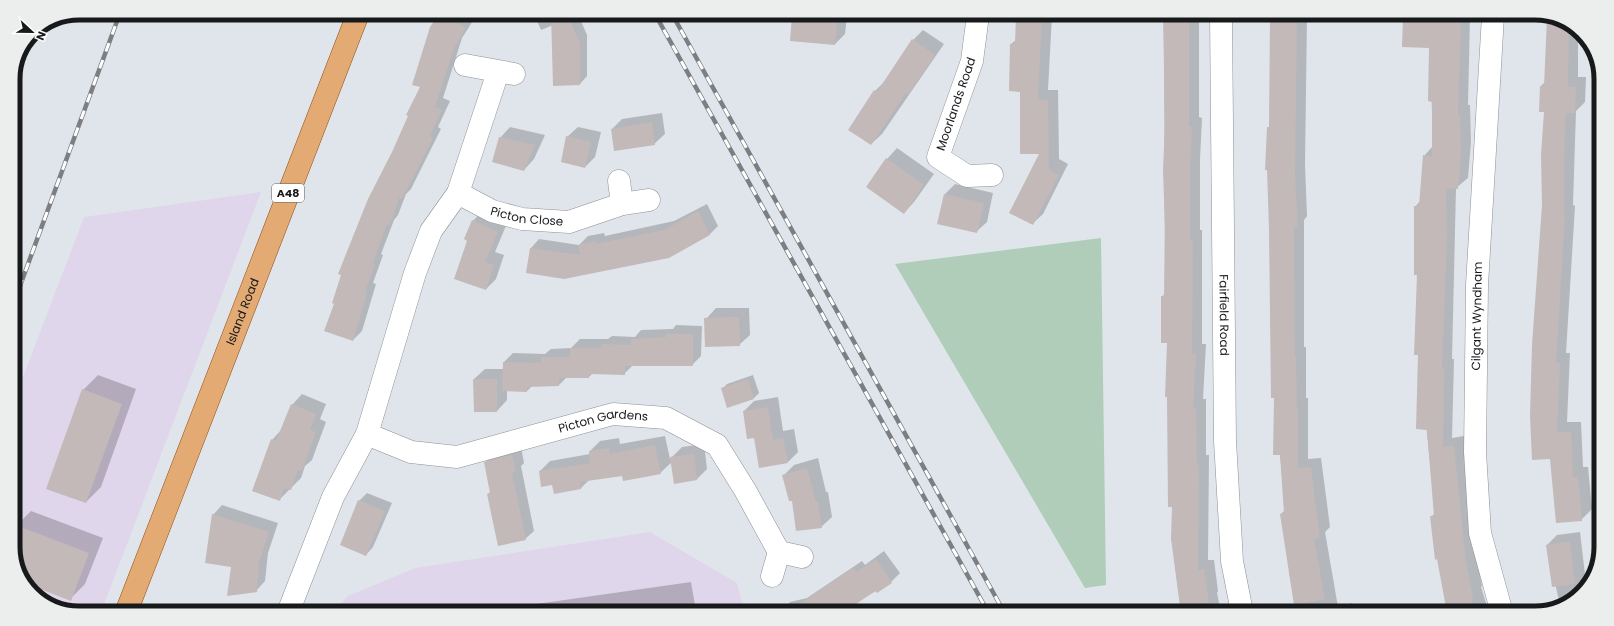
<svg xmlns="http://www.w3.org/2000/svg" width="1614" height="626" viewBox="0 0 1614 626" font-family="Poppins,sans-serif">
	<rect width="100%" height="100%" fill="#e0e5eb"/>
	<path fill="#e0d6eb" d="M 261,192 L 102,610 L 57,609 L 26,587 L 13,552 L 13,403 L 84,217 Z
		M 650,532 L 737,583 L 744,611 L 335,610 L 348,596 L 415,568 Z"/>
	<path fill="#afcdb8" d="M 1101,238 L 1106,585 L 1085,588 L 895,264 Z"/>
	<path fill="#0003" d="M 440,14 L 466,14 L 474,19 L 462,38 L 443,98 L 450,101 L 438,127 L 441,129 L 411,189 L 406,194 L 398,215 L 394,220 L 381,254 L 383,255 L 373,283 L 376,284 L 362,331 L 353,340 L 400,137 L 422,86 L 431,28 Z
		M 534,14 L 578,14 L 587,35 L 587,76 L 580,84 L 553,25 L 541,30 Z
		M 793,15 L 847,15 L 845,34 L 835,44 L 791,40 Z
		M 899,15 L 947,15 L 943,19 L 899,19 Z
		M 1017,15 L 1052,15 L 1048,90 L 1058,90 L 1059,159 L 1068,164 L 1043,214 L 1032,224 L 1040,153 L 1021,91 L 1011,44 L 1016,40 Z
		M 1164,16 L 1199,16 L 1199,117 L 1202,118 L 1200,160 L 1200,230 L 1202,230 L 1202,344 L 1206,344 L 1203,399 L 1206,399 L 1206,455 L 1209,455 L 1208,560 L 1214,560 L 1218,591 L 1217,593 L 1221,612 L 1181,612 L 1172,539 L 1173,506 L 1168,342 L 1162,297 L 1165,293 Z
		M 1271,16 L 1307,16 L 1305,164 L 1307,216 L 1304,220 L 1304,347 L 1306,347 L 1306,398 L 1308,398 L 1308,459 L 1321,458 L 1330,527 L 1325,532 L 1338,607 L 1352,603 L 1354,613 L 1299,612 L 1297,603 L 1295,604 L 1289,572 L 1291,570 L 1281,514 L 1285,510 L 1275,397 L 1270,126 Z
		M 1405,16 L 1470,16 L 1468,105 L 1470,105 L 1471,142 L 1468,178 L 1456,188 L 1452,359 L 1454,359 L 1452,438 L 1464,436 L 1476,552 L 1482,586 L 1481,587 L 1489,613 L 1448,613 L 1431,517 L 1435,513 L 1419,354 L 1415,207 L 1421,200 L 1424,156 L 1433,146 L 1430,47 Z
		M 1548,17 L 1557,17 L 1580,33 L 1578,34 L 1578,77 L 1586,77 L 1585,102 L 1576,111 L 1573,205 L 1575,206 L 1566,353 L 1570,353 L 1567,422 L 1581,422 L 1583,467 L 1588,467 L 1592,509 L 1581,520 L 1557,522 L 1543,205 L 1545,111 L 1541,86 L 1545,82 Z
		M 923,30 L 944,44 L 882,134 L 871,144 L 875,91 L 885,81 L 913,40 Z
		M 662,113 L 665,134 L 654,144 L 612,129 L 622,119 Z
		M 510,127 L 545,135 L 534,159 L 524,170 L 500,138 Z
		M 578,127 L 601,132 L 595,157 L 585,167 L 567,137 Z
		M 897,148 L 934,174 L 914,202 L 904,213 L 887,159 Z
		M 955,184 L 993,193 L 987,222 L 976,232 L 945,194 Z
		M 707,204 L 718,226 L 710,234 L 668,257 L 527,273 L 531,248 L 539,239 L 579,245 L 588,236 L 604,233 L 605,236 L 674,221 Z
		M 483,210 L 508,221 L 495,252 L 504,255 L 496,279 L 486,289 L 469,240 L 473,221 Z
		M 716,308 L 749,308 L 750,335 L 739,345 L 706,319 Z
		M 676,325 L 702,326 L 701,356 L 692,365 L 633,365 L 624,374 L 593,373 L 589,377 L 567,377 L 559,385 L 532,386 L 527,391 L 507,390 L 507,400 L 497,411 L 474,379 L 485,369 L 504,369 L 504,362 L 513,353 L 545,354 L 551,349 L 571,348 L 580,339 L 608,339 L 612,336 L 635,337 L 641,330 L 673,329 Z
		M 98,375 L 136,389 L 101,487 L 86,502 L 83,390 Z
		M 753,375 L 759,393 L 754,398 L 722,389 L 727,384 Z
		M 302,394 L 326,404 L 320,419 L 326,422 L 312,460 L 305,466 L 301,478 L 280,499 L 272,440 L 282,429 L 292,405 Z
		M 778,397 L 783,431 L 794,429 L 798,452 L 788,462 L 754,437 L 744,411 L 754,401 Z
		M 665,436 L 670,459 L 682,447 L 704,444 L 707,469 L 697,479 L 675,482 L 672,462 L 660,473 L 623,475 L 590,479 L 581,488 L 555,493 L 553,484 L 540,471 L 550,461 L 590,454 L 590,451 L 600,441 L 619,438 L 620,444 Z
		M 521,447 L 524,463 L 521,466 L 534,531 L 525,539 L 488,494 L 491,491 L 485,463 L 494,454 Z
		M 818,458 L 826,492 L 828,492 L 832,517 L 821,527 L 793,499 L 784,475 L 794,465 Z
		M 367,493 L 392,503 L 373,547 L 366,555 L 359,501 Z
		M 222,505 L 278,523 L 268,553 L 265,581 L 256,591 L 232,566 L 213,515 Z
		M 31,511 L 103,538 L 85,584 L 70,599 L 24,582 L 13,552 L 16,526 Z
		M 1580,532 L 1586,583 L 1572,602 L 1560,606 L 1547,545 L 1557,535 Z
		M 884,551 L 900,573 L 891,582 L 857,602 L 856,601 L 841,611 L 757,611 L 759,609 L 786,606 L 790,602 L 807,598 L 862,561 L 865,565 Z
		M 691,582 L 696,611 L 494,610 Z"/>
	<path fill="#c2b9b8" d="M 439,14 L 443,14 L 466,28 L 454,48 L 435,107 L 442,110 L 430,136 L 433,138 L 402,199 L 399,198 L 390,225 L 387,224 L 373,263 L 375,264 L 365,292 L 367,293 L 353,341 L 324,331 L 334,304 L 332,303 L 341,275 L 338,274 L 368,199 L 392,152 L 408,116 L 406,115 L 420,87 L 412,85 L 430,27 Z
		M 551,14 L 567,14 L 580,43 L 580,85 L 553,86 Z
		M 792,15 L 838,15 L 835,45 L 790,41 Z
		M 1016,15 L 1042,15 L 1038,100 L 1048,100 L 1049,170 L 1059,175 L 1033,225 L 1009,213 L 1039,154 L 1020,154 L 1020,92 L 1009,91 L 1010,44 L 1015,44 Z
		M 1163,16 L 1189,16 L 1189,127 L 1192,127 L 1190,171 L 1190,240 L 1193,240 L 1192,354 L 1196,354 L 1193,409 L 1196,408 L 1197,465 L 1199,465 L 1198,570 L 1204,569 L 1209,603 L 1180,606 L 1171,539 L 1172,507 L 1168,507 L 1167,397 L 1165,397 L 1167,343 L 1161,343 L 1161,296 L 1164,296 L 1165,229 L 1163,170 L 1165,123 Z
		M 1270,17 L 1297,18 L 1295,175 L 1298,227 L 1294,228 L 1295,357 L 1296,357 L 1297,408 L 1298,408 L 1298,468 L 1311,467 L 1320,538 L 1314,539 L 1325,599 L 1294,605 L 1280,514 L 1284,513 L 1280,455 L 1273,455 L 1274,398 L 1271,398 L 1269,229 L 1267,170 L 1265,170 L 1267,127 L 1269,127 Z
		M 1403,17 L 1461,18 L 1458,115 L 1460,115 L 1461,153 L 1458,189 L 1446,188 L 1447,239 L 1442,368 L 1444,368 L 1443,447 L 1454,446 L 1466,562 L 1473,597 L 1471,597 L 1475,613 L 1447,613 L 1437,559 L 1435,560 L 1430,516 L 1434,516 L 1427,430 L 1416,429 L 1418,355 L 1414,355 L 1417,275 L 1414,275 L 1414,206 L 1419,206 L 1423,155 L 1432,156 L 1432,102 L 1428,101 L 1429,48 L 1402,47 Z
		M 1547,17 L 1557,17 L 1569,25 L 1568,87 L 1576,87 L 1575,113 L 1566,113 L 1564,159 L 1564,215 L 1565,215 L 1556,363 L 1560,363 L 1557,432 L 1571,432 L 1573,477 L 1578,477 L 1582,521 L 1556,523 L 1550,459 L 1532,460 L 1530,416 L 1532,345 L 1542,205 L 1541,154 L 1544,112 L 1539,112 L 1540,86 L 1544,86 Z
		M 912,39 L 935,55 L 908,95 L 906,93 L 871,145 L 848,130 L 874,90 L 877,92 Z
		M 652,122 L 655,145 L 614,151 L 611,129 Z
		M 566,136 L 591,142 L 585,168 L 561,162 Z
		M 499,137 L 535,145 L 524,171 L 492,162 Z
		M 886,158 L 924,185 L 904,214 L 866,187 Z
		M 944,194 L 984,203 L 977,233 L 937,224 Z
		M 698,211 L 710,235 L 669,258 L 564,279 L 526,273 L 530,248 L 580,255 L 578,245 L 596,241 L 596,244 L 664,230 Z
		M 472,220 L 498,232 L 485,262 L 494,265 L 486,290 L 454,279 L 467,241 L 464,239 Z
		M 739,317 L 740,346 L 705,347 L 704,318 Z
		M 666,334 L 693,334 L 693,366 L 625,366 L 625,375 L 589,374 L 589,378 L 559,378 L 559,386 L 527,387 L 527,392 L 502,391 L 503,362 L 541,363 L 541,357 L 570,357 L 570,348 L 602,348 L 602,344 L 631,345 L 631,339 L 666,337 Z
		M 473,379 L 497,379 L 497,412 L 474,412 Z
		M 748,379 L 754,399 L 727,408 L 721,388 Z
		M 82,389 L 122,404 L 86,503 L 46,489 Z
		M 291,404 L 316,414 L 310,430 L 316,432 L 302,471 L 298,470 L 291,490 L 284,488 L 280,501 L 252,491 L 271,439 L 276,441 Z
		M 768,407 L 773,440 L 783,438 L 788,463 L 759,468 L 754,438 L 747,439 L 743,411 Z
		M 655,445 L 661,474 L 623,481 L 622,476 L 580,482 L 581,489 L 554,494 L 552,485 L 541,487 L 539,471 L 590,463 L 589,451 L 609,448 L 610,454 Z
		M 694,454 L 697,480 L 674,484 L 670,457 Z
		M 512,455 L 516,472 L 512,473 L 526,540 L 498,546 L 487,494 L 490,493 L 484,462 Z
		M 807,468 L 816,502 L 818,502 L 822,528 L 796,531 L 792,501 L 789,501 L 782,475 Z
		M 358,500 L 385,511 L 366,556 L 340,545 Z
		M 212,514 L 269,532 L 259,563 L 257,592 L 227,596 L 231,567 L 205,563 Z
		M 13,524 L 89,553 L 71,601 L 25,583 L 13,552 Z
		M 1570,541 L 1575,584 L 1552,587 L 1546,545 Z
		M 876,559 L 892,583 L 877,593 L 875,591 L 846,611 L 789,611 L 853,568 L 856,572 Z"/>
	<g fill="none" stroke-linecap="round" stroke-linejoin="round">
		<defs>
			<g id="minor">
				<path d="M 978,15 L 972,61 L 938,157 L 967,176 L 992,175"/>
				<path id="s1" d="M 1221,16 L 1225,441 L 1232,561 L 1242,612"/>
				<path d="M 1493,16 L 1477,285 L 1475,452 L 1480,533 L 1502,613"/>
				<path d="M 465,65 L 514,74"/>
				<path d="M 619,181 L 622,204"/>
				<path id="s2" d="M 458,193 L 492,211 L 522,219 L 569,222 L 622,204 L 649,200"/>
				<path id="s3" d="M 367,434 L 411,452 L 457,457 L 613,414 L 666,418 L 717,445 L 745,490 L 779,552 L 802,557"/>
				<path d="M 772,576 L 779,552"/>
				<path d="M 289,610 L 333,497 L 367,434 L 415,273 L 431,231 L 458,193 L 498,72"/>
			</g>
			<g id="major">
				<path id="s4" d="M 127,610 L 358,14"/>
			</g>
		</defs>
		<use href="#minor" stroke="#8c9196" stroke-width="23"/>
		<use href="#major" stroke="#915218" stroke-width="23"/>
		<use href="#minor" stroke="#fff" stroke-width="22"/>
		<use href="#major" stroke="#e4aa73" stroke-width="22"/>
		<defs>
			<path id="rail" d="M 655,14 L 988,612
				M 672,14 L 1004,612
				M 13,305 L 120,13"/>
		</defs>
		<use href="#rail" stroke="#7b7e82" stroke-width="4.5"/>
		<use href="#rail" stroke="#fff" stroke-width="3" stroke-dasharray="9" stroke-linecap="butt"/>
	</g>
	<g text-anchor="middle" stroke-width="4" stroke-linejoin="round" paint-order="stroke">
		<rect fill="#fff" stroke="#5d5e5f" stroke-width="1" x="272" y="184" width="32" height="18" rx="3"/>
		<g font-size="11" font-weight="bold" fill="#17191b">
			<text x="288" y="197">A48</text>
		</g>
		<g font-size="12" fill="#17191b" stroke="#fff">
			<text transform="translate(956 104) rotate(-71)" y="4">Moorlands Road</text>
			<text dy="4" stroke="none"><textPath href="#s2" startOffset="74">Picton Close</textPath></text>
			<text dy="4" stroke="none"><textPath href="#s4" startOffset="320">Island Road</textPath></text>
			<text dy="4" stroke="none"><textPath href="#s1" startOffset="299">Fairfield Road</textPath></text>
			<text transform="translate(1477 316) rotate(-89)" y="4">Cilgant Wyndham</text>
			<text dy="4" stroke="none"><textPath href="#s3" startOffset="245">Picton Gardens</textPath></text>
		</g>
	</g>
	<path d="M0 0H1614V626H0ZM79 20H1535A59 59 0 0 1 1594 79V547A59 59 0 0 1 1535 606H79A59 59 0 0 1 20 547V79A59 59 0 0 1 79 20Z" fill="#eceded" fill-rule="evenodd"/>
	<path fill="none" stroke="#17191b" stroke-width="5" d="M79 20H1535A59 59 0 0 1 1594 79V547A59 59 0 0 1 1535 606H79A59 59 0 0 1 20 547V79A59 59 0 0 1 79 20Z"/>
	<g transform="translate(32 32) rotate(112)" stroke="#ffffff" stroke-width="3" paint-order="stroke">
	<path d="M0-3L7 15L0 10L-7 15Z" fill="#17191b"/>
	<text y="-6" font-size="11" font-weight="bold" text-anchor="middle" fill="#17191b">N</text>
	</g>
</svg>
